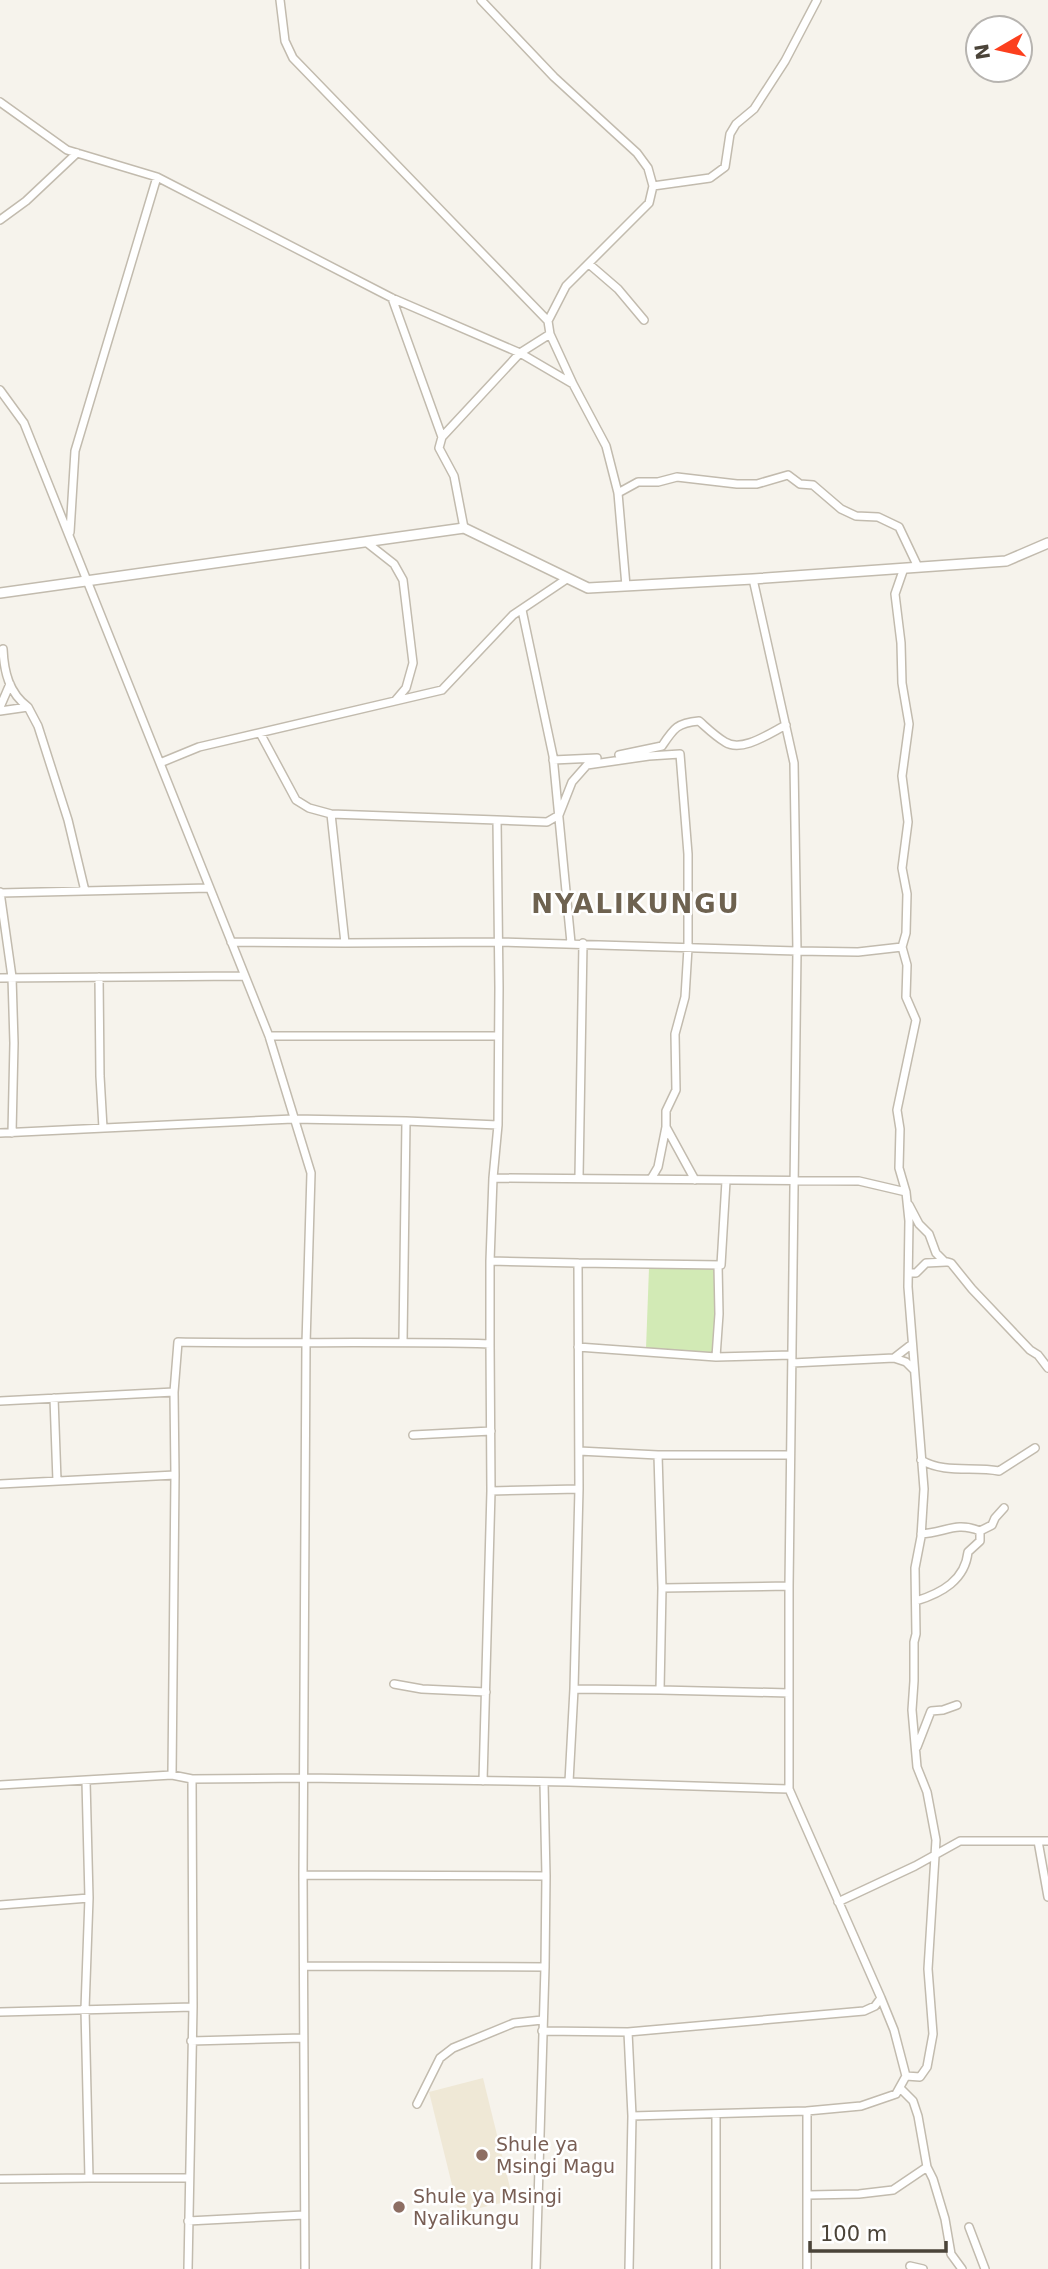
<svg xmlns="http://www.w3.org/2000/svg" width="1048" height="2269" viewBox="0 0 1048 2269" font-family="'DejaVu Sans',sans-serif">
	<rect width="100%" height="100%" fill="#f6f3ec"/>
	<path fill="#efe8d6" d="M 483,2078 L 513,2200 L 459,2213 L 429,2092 Z"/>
	<path fill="#d2eab5" d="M 718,1265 L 714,1353 L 646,1349 L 649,1268 Z"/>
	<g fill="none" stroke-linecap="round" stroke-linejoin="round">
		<defs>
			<path id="minor" d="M 280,0 L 285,41 L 293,58 L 548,321
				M 481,0 L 554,77 L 637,153 L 648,168 L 653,186 L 649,203 L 566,286 L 548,321 L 550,334 L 573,384 L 606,446 L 618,493 L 626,586
				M 0,102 L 67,150 L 157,177 L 392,298 L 520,353 L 573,384
				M 653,186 L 710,178 L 725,167 L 730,134 L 736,124 L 754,109 L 785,61 L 817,0
				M 0,220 L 26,201 L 77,153
				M 589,264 L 618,289 L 644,320
				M 392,298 L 442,437
				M 0,390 L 24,423 L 269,1036 L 311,1173 L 306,1344 L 303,1875 L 305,2269
				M 618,493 L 638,482 L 658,482 L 677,477 L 737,484 L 757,484 L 788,475 L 800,484 L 813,485 L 841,509 L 856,516 L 878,517 L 899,527 L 918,567
				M 464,528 L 454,476 L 439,448 L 442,437 L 520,353 L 550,334
				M 70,532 L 75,451 L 157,177
				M 366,542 L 394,564 L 403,580 L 413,663 L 406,688 L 395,701
				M 904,568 L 895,594 L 901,643 L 902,683 L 909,724 L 902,776 L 908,822 L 902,868 L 907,894 L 906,933 L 902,947 L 907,965 L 906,997 L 916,1020 L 897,1110 L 900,1129 L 899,1168 L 906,1192 L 909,1221 L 908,1287 L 924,1489 L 921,1537 L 915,1568 L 916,1634 L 914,1642 L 914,1681 L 912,1710 L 917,1767 L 927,1792 L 936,1840 L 928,1969 L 933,2034 L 927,2067 L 920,2077 L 906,2076
				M 753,579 L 794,763 L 797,951 L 858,952 L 902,947
				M 522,610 L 553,756 L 571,943
				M 3,649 C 4,672 9,693 28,707
				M 0,707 L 10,684
				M 0,711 L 28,707 L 38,726 L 68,820 L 85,891
				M 260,733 L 296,800 L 309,808 L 331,814 L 497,820 L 499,988 L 498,1125 L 493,1178 L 859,1181 L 906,1192
				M 619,755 L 662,746 C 674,728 677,723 699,721 C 707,728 715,736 725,742 C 742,753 770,733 786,725
				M 553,760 L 597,758
				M 160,763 L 199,747 L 442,690 L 513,615 L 568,578
				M 331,814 L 345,943
				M 497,820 L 547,822 L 559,815 L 572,782 L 587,765 L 649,756 L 680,754 L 688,854 L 688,948 L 685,997 L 675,1034 L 676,1090 L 666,1111 L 666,1127 L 695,1180
				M 0,892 L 12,977 L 14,1043 L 12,1133
				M 0,893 L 209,888
				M 99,977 L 100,1076 L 103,1128
				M 0,978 L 244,976
				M 269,1036 L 497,1036
				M 0,1133 L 293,1119 L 406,1121 L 498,1125
				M 579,1177 L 583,943
				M 493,1178 L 490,1261 L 578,1263 L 579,1489
				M 651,1179 L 658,1167 L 666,1127
				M 909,1205 L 919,1224 L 929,1234 L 936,1253 L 944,1261 L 951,1263 L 972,1289 L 1030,1350 L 1038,1355 L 1048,1368
				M 578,1263 L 721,1265 L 726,1181
				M 909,1273 L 916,1273 L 926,1263 L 946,1262
				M 403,1341 L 406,1121
				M 490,1344 L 490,1261
				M 578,1347 L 716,1357 L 792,1355
				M 716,1357 L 719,1314 L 718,1265
				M 894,1358 L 912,1344
				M 792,1363 L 894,1358 L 906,1362 L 914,1370
				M 54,1398 L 57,1481
				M 0,1401 L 174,1392
				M 413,1435 L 491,1431
				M 579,1451 L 658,1455 L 790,1455
				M 658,1455 L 662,1588 L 660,1690 L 789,1693
				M 921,1460 C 945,1474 972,1466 999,1471 L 1035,1448
				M 0,1484 L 175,1475
				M 491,1491 L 579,1489 L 574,1689 L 569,1782
				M 921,1534 C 945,1533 955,1521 980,1531 L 992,1525 L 995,1518 L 1004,1508
				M 662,1588 L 789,1586
				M 916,1601 C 942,1593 965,1580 968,1552 L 980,1541 L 980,1531
				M 394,1684 L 422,1689 L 486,1692
				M 574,1689 L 660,1690
				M 917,1747 L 931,1711 L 943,1710 L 957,1705
				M 172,1775 L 175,1475 L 174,1392 L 178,1342 C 282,1344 386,1341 490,1344 L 491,1491 L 483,1781
				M 0,1785 L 172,1775 L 192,1779 L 304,1778 L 569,1782 L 789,1789 L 789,1586 L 797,951 L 499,942 L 345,943 L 231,942
				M 1038,1841 L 1048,1897
				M 303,1875 L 546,1876 L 544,1783
				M 838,1902 L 915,1866 L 960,1841 L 1048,1841
				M 0,1905 L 89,1898
				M 305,1966 L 545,1967 L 546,1876
				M 0,2012 L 193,2007
				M 542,2031 L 628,2032 L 632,2116 L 629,2269
				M 628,2032 L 864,2011 L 875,2006 L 881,1998 L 789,1789
				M 191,2041 L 303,2038
				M 417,2104 L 440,2058 L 453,2048 L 514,2023 L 542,2020
				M 807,2111 L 861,2106 L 896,2094 L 906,2076 L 894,2030 L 881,1998
				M 716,2115 L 716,2269
				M 632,2116 L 807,2111 L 807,2269
				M 927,2167 L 933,2179 L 945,2219 L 951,2254 L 962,2269
				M 89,2178 L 189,2178
				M 0,2179 L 89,2178 L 85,2009 L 89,1898 L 86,1781
				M 809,2195 L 859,2194 L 893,2190 L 927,2167 L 918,2116 L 913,2101 L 900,2088
				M 188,2221 L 304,2215
				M 969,2227 L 985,2269
				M 910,2266 L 923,2269
				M 188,2269 L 193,2007 L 192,1779
				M 536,2269 L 545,1967"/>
			<path id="tertiary" d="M 0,593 L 464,528 L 588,588 L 753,579 L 1006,561 L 1048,543"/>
		</defs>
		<use href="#minor" stroke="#c2bbae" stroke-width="10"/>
		<use href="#tertiary" stroke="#c2bbae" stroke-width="12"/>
		<use href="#minor" stroke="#fff" stroke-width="7"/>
		<use href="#tertiary" stroke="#fff" stroke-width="9"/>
	</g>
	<g fill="#8d6e63" stroke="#fff" stroke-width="2.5">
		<circle cx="482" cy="2155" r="7"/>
		<circle cx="399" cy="2207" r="7"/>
	</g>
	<g text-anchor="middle" stroke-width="5" stroke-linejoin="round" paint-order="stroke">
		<g font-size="19" fill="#785e54" stroke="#fff" text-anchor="start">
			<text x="496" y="2151">Shule ya<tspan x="496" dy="22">Msingi Magu</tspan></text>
			<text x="413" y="2203">Shule ya Msingi<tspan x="413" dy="22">Nyalikungu</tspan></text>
		</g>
		<g font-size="26" font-weight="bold" letter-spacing="2" fill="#6e6250" stroke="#fff">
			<text x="636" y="913">NYALIKUNGU</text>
		</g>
	</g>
	<g transform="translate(999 49) rotate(261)"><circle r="33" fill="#ffffff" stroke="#b7b4b0" stroke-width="2"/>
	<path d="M0-5L12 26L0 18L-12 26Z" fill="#fc3f1d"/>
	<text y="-10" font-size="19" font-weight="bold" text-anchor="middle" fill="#4b4439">N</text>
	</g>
	<path d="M810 2241v10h136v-10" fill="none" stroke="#4b4439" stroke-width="3.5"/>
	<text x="820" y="2241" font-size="21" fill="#4b4439" stroke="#ffffff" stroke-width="5" paint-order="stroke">100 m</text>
</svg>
